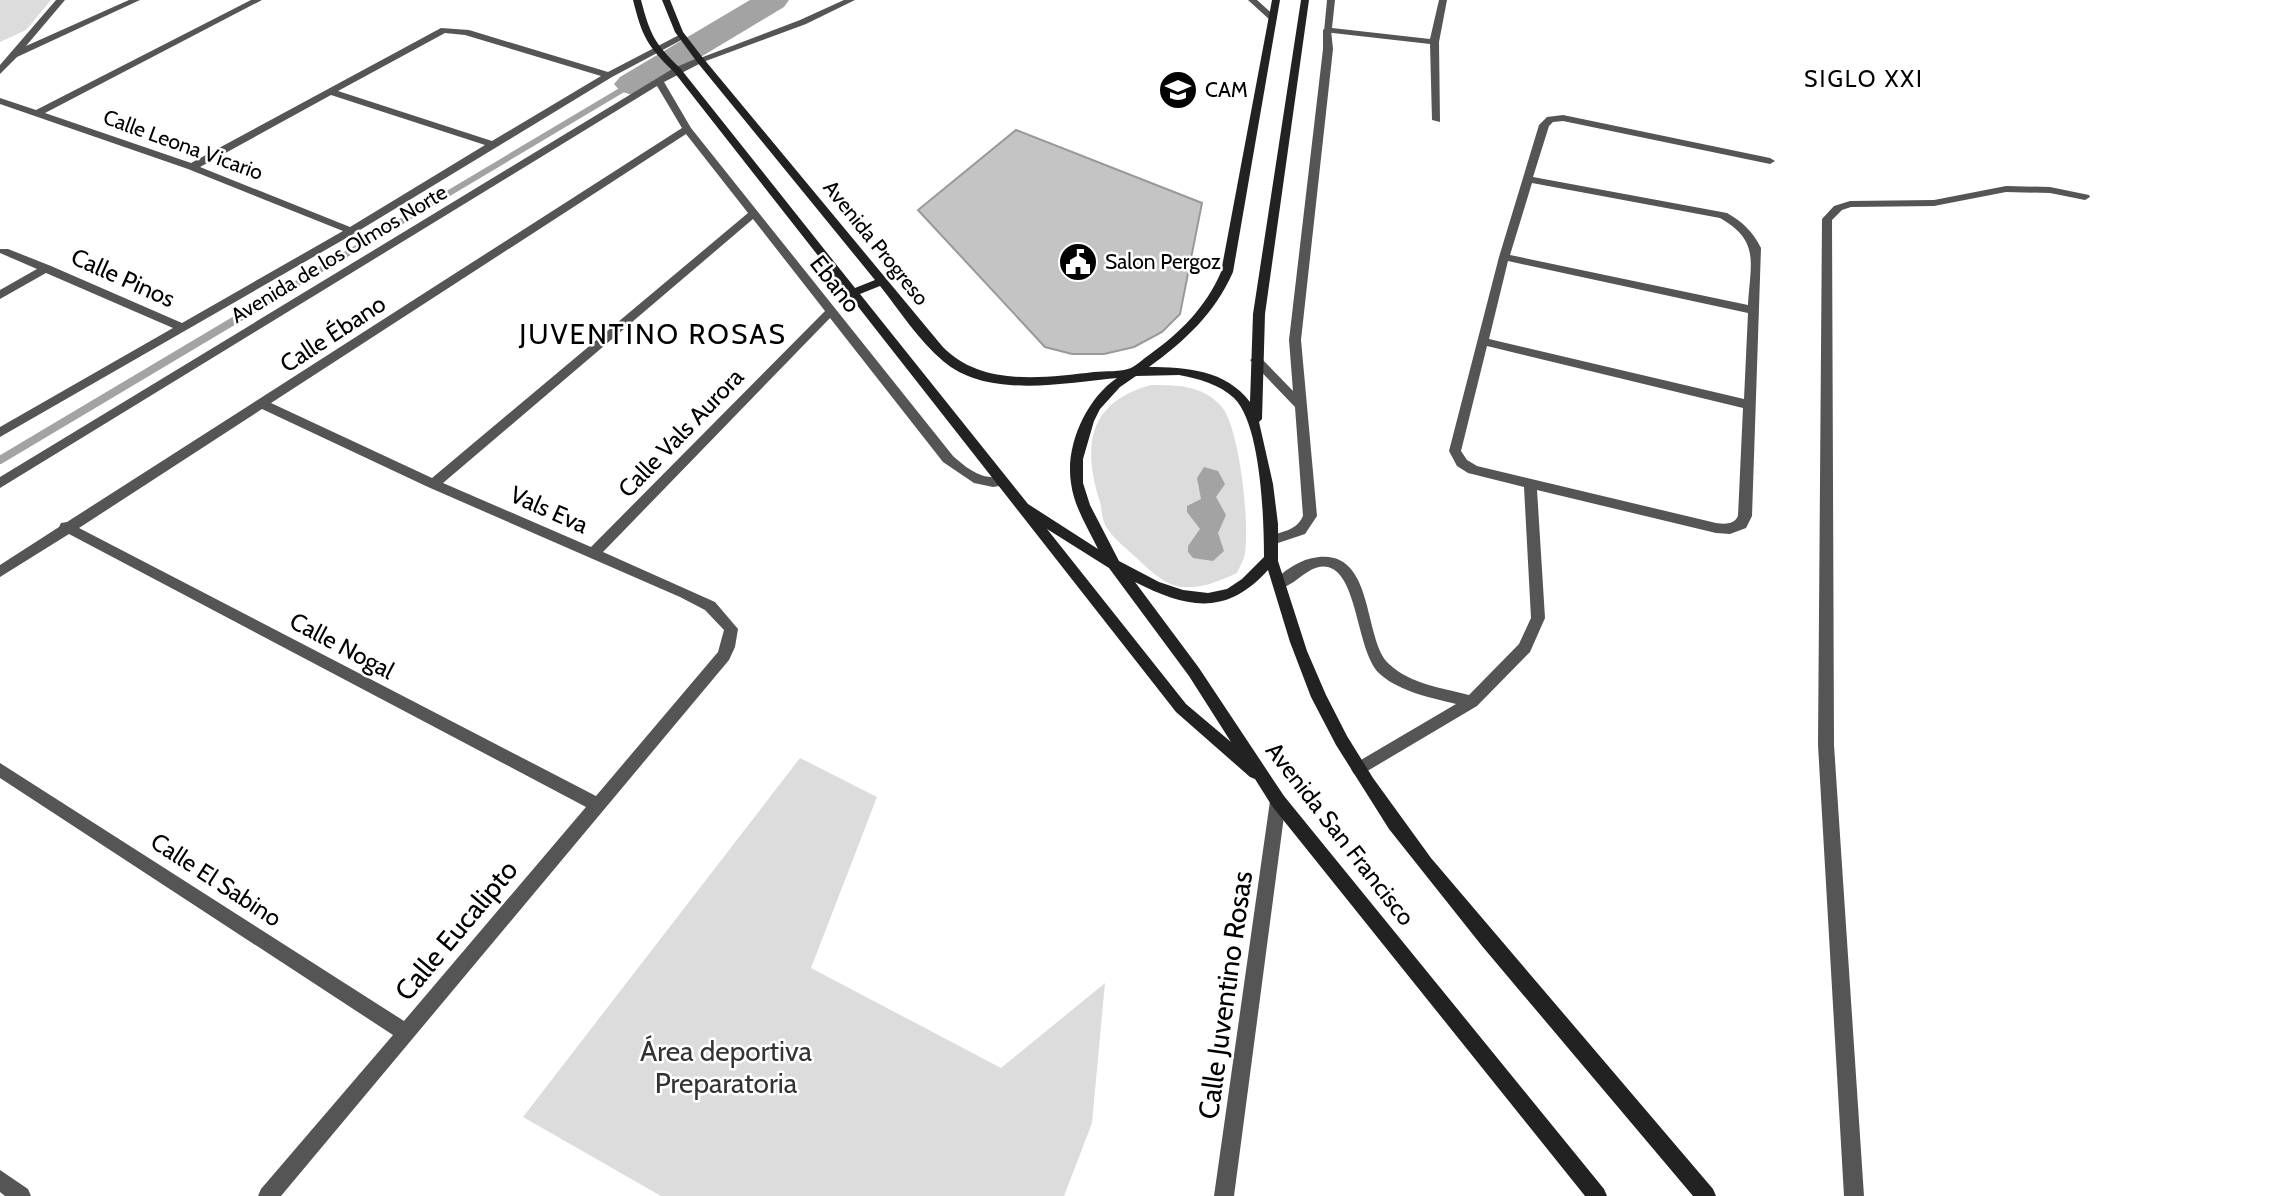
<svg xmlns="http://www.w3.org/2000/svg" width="2270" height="1196" viewBox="0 0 2270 1196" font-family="Cabin,sans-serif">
	<rect width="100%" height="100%" fill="#fff"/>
	<path fill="#dcdcdc" d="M 0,0 L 51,0 L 26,30 L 0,42 Z
		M 1151,385 C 1177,385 1202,385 1221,406 C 1240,426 1251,531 1244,558 C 1242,563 1239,568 1237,573 C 1219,581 1202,589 1181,587 C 1166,585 1151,572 1141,562 C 1130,551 1115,541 1107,528 C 1102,521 1102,510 1100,502 C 1082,446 1088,402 1151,385 Z
		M 800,758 L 877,797 L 811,968 L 1001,1068 L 1105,983 L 1092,1123 L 1064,1196 L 661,1196 L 523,1117 Z"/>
	<path fill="#a3a3a3" d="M 1204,467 L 1218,471 L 1225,484 L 1216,497 L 1226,515 L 1218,533 L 1224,551 L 1213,561 L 1193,558 L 1188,552 L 1188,546 L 1200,529 L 1187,512 L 1187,506 L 1201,499 L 1197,478 Z"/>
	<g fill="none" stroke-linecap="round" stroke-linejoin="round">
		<path stroke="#a3a3a3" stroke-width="6" d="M 271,299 L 632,84"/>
		<path stroke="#a3a3a3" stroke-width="8" d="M 0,460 L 274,297"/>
		<path fill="#a3a3a3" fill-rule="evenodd" d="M 750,0 L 789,0 L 784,7 L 644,91 L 632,95 L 620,91 L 614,84 L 620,77 Z"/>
	</g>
	<path fill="#c4c4c4" stroke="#999" stroke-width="2" d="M 1016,130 L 1202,203 L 1180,314 L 1162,332 L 1134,347 L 1104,354 L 1072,354 L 1045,347 L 918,210 Z"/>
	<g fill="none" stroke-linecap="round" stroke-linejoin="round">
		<path fill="#555" fill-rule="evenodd" d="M 844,0 L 855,0 L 806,24 L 703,62 L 695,60 L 800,20 Z
			M 1327,27 L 1331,30 L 1333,49 L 1301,340 L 1317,516 L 1305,534 L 1272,545 L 1265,540 L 1267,536 C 1282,532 1296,531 1303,516 L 1295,407 L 1250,360 L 1256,356 L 1260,357 L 1293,391 L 1289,340 L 1323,49 L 1323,30 Z"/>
		<path fill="#555" fill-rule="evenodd" d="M 56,0 L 65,0 L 26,46 L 129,0 L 140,0 L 17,57 L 0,74 L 0,65 Z
			M 251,0 L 262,0 L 45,113 L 191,163 L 441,28 L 469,30 L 608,72 L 679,35 L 687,37 L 612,77 L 355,233 L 0,437 L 0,427 L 173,328 L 46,273 L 0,299 L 0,290 L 37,269 L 0,253 L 0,249 L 8,249 L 51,266 L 182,323 L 343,231 L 188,169 L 0,104 L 0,98 L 36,110 ZM 445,33 L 465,35 L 601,76 L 492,141 L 338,91 ZM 331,95 L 485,145 L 350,227 L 200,167 Z
			M 1248,0 L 1257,0 L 1277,18 L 1270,20 Z
			M 1327,0 L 1335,0 L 1332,28 L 1430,39 L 1439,0 L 1447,0 L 1439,42 L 1440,122 L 1432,120 L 1430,44 L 1324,32 Z
			M 700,57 L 703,58 L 703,62 L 664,82 L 691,128 L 953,456 C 961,463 970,471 981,475 C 991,479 1001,475 1007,482 L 1006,485 L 993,487 L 974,483 L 943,462 L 830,318 L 603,552 L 715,602 L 738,629 L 735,647 L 729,660 L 281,1196 L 258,1196 L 261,1189 L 393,1035 L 0,778 L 0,763 L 404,1021 L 586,807 L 69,534 L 0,577 L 0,565 L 59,527 L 61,523 L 67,522 L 682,128 L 657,86 L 0,488 L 0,477 L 674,68 ZM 686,134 L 748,213 L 432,478 L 271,403 ZM 753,219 L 825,311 L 591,547 L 443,483 ZM 262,409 L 428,487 L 680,597 L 705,610 L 724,630 L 718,652 L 596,796 L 79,528 Z
			M 1563,115 L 1770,158 L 1775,161 L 1770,164 L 1563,121 L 1553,122 L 1549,126 L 1533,177 L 1727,213 C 1743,222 1753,232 1761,248 L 1752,516 L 1746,528 L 1730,534 L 1716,533 L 1537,490 L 1545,618 L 1530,652 L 1477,706 L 1359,776 L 1354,774 L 1351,769 L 1354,764 L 1456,704 C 1432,698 1401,692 1381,675 C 1356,654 1359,575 1328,567 C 1307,562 1293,592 1275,587 L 1273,583 C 1281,572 1300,560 1313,558 C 1376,545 1362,639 1389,664 C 1410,684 1443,688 1469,695 L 1519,644 L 1531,618 L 1524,487 L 1468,473 L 1457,466 L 1449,451 L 1499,257 L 1539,125 L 1547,117 ZM 1532,183 L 1720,218 C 1761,241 1750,264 1748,305 L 1510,255 ZM 1508,261 L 1748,313 L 1744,399 L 1489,339 ZM 1487,346 L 1743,408 L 1738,516 C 1734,525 1725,524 1716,523 L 1477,466 L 1467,460 L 1461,451 Z
			M 2006,186 L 2050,187 L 2089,195 L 2090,197 L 2085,200 L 2050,193 L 2006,192 L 1934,206 L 1851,207 L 1842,210 L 1832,220 L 1834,745 L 1864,1196 L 1844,1196 L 1818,745 L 1822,219 L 1834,206 L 1850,201 L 1934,200 Z
			M 1278,794 L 1284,796 L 1286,801 L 1234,1196 L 1214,1196 L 1270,801 L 1272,796 Z
			M 0,1170 L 28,1189 L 31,1196 L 5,1196 L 0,1192 Z"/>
		<path fill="#222" fill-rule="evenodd" d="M 633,0 L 641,0 C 650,34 654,43 680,68 L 855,288 L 875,280 L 697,62 L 675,32 L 662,0 L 670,0 L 683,32 L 703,58 L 942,346 C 981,387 1043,378 1094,372 C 1105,371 1121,372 1131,368 C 1137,365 1143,359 1149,355 C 1180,333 1206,307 1221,272 L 1272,0 L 1280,0 L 1233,272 C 1215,313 1185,341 1149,367 C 1186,367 1226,370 1250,402 L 1253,314 L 1301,0 L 1309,0 L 1265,314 L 1262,419 L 1259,422 L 1273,484 L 1278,524 L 1278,561 L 1307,651 L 1326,695 L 1347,736 L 1373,778 L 1431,858 L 1713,1189 L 1716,1196 L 1693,1196 L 1482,946 L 1389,829 L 1336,745 L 1311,697 L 1290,642 L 1268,570 C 1226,617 1186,608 1135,582 L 1199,668 L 1284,796 L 1604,1189 L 1607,1196 L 1585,1196 L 1272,806 L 1255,779 L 1250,777 L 1176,712 L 674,72 C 647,46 642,36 633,0 ZM 880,286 C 900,311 919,341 943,361 C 987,399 1064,383 1117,378 C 1086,399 1065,446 1071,483 C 1074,507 1088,528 1098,549 L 1028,504 L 860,294 ZM 1179,375 C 1199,379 1219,384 1234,398 C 1261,424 1264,520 1264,557 L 1242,579 L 1227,589 L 1208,593 L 1183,590 L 1159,582 L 1119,561 L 1090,505 L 1083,483 L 1083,459 L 1094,421 L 1100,409 L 1120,387 L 1136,376 ZM 1047,529 L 1109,568 L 1189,676 L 1231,742 L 1186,704 Z"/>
	</g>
	<defs>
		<symbol id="school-disc" viewBox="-11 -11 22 22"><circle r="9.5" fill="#000" stroke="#fff"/><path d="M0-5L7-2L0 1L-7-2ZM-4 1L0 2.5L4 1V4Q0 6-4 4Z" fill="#fff"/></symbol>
		<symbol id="civic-disc" viewBox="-11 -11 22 22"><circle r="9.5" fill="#000" stroke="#fff"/><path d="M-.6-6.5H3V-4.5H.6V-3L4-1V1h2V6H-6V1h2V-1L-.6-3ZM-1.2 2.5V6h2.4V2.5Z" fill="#fff"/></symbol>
	</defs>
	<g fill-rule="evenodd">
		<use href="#school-disc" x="1156" y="68" width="44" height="44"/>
		<use href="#civic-disc" x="1056" y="240" width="44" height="44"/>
	</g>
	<g text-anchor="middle" stroke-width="5" stroke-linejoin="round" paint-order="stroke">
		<g font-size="21" fill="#000" stroke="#fff" text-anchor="start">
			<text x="1205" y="97">CAM</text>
			<text x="1105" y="269">Salon Pergoz</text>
		</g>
		<g font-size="21" fill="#000" stroke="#fff">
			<text transform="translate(183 145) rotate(20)" y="7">Calle Leona Vicario</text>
			<text transform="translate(876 243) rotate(51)" y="7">Avenida Progreso</text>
			<text transform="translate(339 254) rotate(-31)" y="7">Avenida de los Olmos Norte</text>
		</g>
		<g font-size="23" letter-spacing="2" fill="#000" stroke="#fff">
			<text x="1864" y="87">SIGLO XXI</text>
		</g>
		<g font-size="24" fill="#000" stroke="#fff">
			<text transform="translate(123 278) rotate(24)" y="8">Calle Pinos</text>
			<text transform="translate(835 284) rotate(52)" y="8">Ebano</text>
			<text transform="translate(333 334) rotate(-33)" y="8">Calle Ébano</text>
			<text transform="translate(681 433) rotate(-46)" y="8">Calle Vals Aurora</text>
			<text transform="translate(549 510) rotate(24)" y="8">Vals Eva</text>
			<text transform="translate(342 646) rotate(28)" y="8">Calle Nogal</text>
			<text transform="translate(1340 834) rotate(52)" y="8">Avenida San Francisco</text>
			<text transform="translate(216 880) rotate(33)" y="8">Calle El Sabino</text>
		</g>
		<g font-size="28" letter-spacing="2" fill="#000" stroke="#fff">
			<text x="653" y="344">JUVENTINO ROSAS</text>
		</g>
		<g font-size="28" fill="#000" stroke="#fff">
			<text transform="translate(456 930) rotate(-50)" y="10">Calle Eucalipto</text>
			<text transform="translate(1225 995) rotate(-82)" y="10">Calle Juventino Rosas</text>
		</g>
		<g font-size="28" fill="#333" stroke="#fff">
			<text x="726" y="1061">Área deportiva<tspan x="726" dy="32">Preparatoria</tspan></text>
		</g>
	</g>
</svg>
